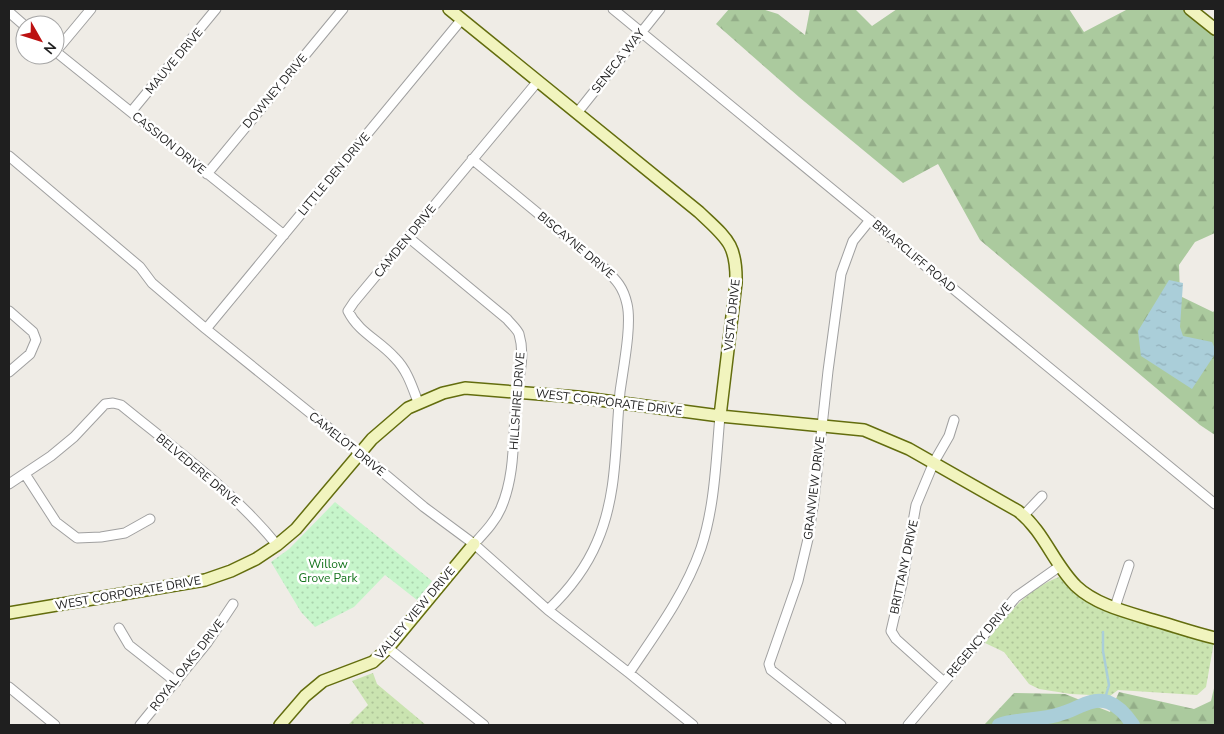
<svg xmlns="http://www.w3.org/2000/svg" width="1224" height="734" viewBox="0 0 1224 734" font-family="'Nunito Sans',sans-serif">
	<defs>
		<pattern id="grass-dots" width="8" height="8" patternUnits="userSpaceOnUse" patternTransform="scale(1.25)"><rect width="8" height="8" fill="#cae4b0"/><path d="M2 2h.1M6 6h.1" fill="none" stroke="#adc397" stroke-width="1.8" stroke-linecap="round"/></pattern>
		<pattern id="forest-firs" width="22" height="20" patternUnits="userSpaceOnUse" patternTransform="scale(1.25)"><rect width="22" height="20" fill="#abca9e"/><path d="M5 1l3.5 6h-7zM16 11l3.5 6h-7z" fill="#93ad88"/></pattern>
		<pattern id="park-dots" width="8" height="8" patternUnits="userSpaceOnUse" patternTransform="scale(1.25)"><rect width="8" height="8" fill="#c6f5ca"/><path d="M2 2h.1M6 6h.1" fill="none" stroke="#aad2ad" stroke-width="1.8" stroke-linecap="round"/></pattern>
		<pattern id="water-ripples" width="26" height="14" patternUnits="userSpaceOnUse" patternTransform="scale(1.25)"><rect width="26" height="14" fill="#aaced9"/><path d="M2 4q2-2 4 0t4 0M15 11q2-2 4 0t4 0" fill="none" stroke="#92b0ba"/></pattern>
	</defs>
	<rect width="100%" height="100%" fill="#efece6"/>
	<path fill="url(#grass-dots)" d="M 1062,576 L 1084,598 L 1106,612 L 1214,642 L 1206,687 L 1197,695 L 1118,690 L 1110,696 L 1071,694 L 1039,689 L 1029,684 L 1004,652 L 985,643 C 1007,615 1027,588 1062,576 Z
		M 373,673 L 377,684 L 426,725 L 348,725 L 368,705 L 352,681 Z"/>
	<path fill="url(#forest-firs)" d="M 729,9 L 762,9 L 778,14 L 805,35 L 810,9 L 855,9 L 872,26 L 897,9 L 1069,9 L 1084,32 L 1126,10 L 1183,9 L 1215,36 L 1215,233 L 1195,242 L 1179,265 L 1180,296 L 1213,312 L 1215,310 L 1215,435 L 1200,425 L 980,240 L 938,164 L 903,183 L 799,97 L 716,24 Z
		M 1215,684 L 1215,725 L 984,725 L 1014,693 L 1065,694 L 1110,712 L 1119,692 L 1194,709 L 1211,701 Z"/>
	<path fill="url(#park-dots)" d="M 335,502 L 432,581 L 417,600 L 385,575 L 354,607 L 315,627 L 301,612 L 271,562 L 289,549 Z"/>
	<path fill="url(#water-ripples)" d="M 1169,280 L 1183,283 L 1180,327 L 1183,336 L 1212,342 L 1215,349 L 1215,354 L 1192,389 L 1141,356 L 1138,331 Z"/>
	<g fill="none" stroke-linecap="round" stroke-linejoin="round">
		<path stroke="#aaced9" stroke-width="2.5" d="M 1103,632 L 1103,651 L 1109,685 L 1104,702"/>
		<path stroke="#aaced9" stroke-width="14" d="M 999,725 C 1019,718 1043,721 1063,713 C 1077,709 1092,697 1108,702 C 1119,706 1127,716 1133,725"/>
		<defs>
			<path id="street" d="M 613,9 L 1215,504
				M 9,12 L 25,26
				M 55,51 L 284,235
				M 56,51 L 91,9
				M 131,112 L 216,9
				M 577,113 L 660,9
				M 9,156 L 140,267 L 152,283 L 206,329 L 361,454 L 424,507 L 474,544 L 548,610 L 629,673 L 693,725
				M 472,159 L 603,267 C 616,280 623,286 627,304 C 632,325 623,369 620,392 C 615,442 618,494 597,542 C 586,568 569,590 548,610
				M 207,174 L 343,9
				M 408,237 L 507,319 C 511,324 517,329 519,334 C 525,354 520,372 517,391 C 512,430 517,471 501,508 C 495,522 484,533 474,544
				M 9,311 L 33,332 L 36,340 L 30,354 L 9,372
				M 206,329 L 462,19
				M 418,402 C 412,386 407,370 395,358 C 379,340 359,333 348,311 L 354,302 L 538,81
				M 25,474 L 56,522 L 77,538 L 101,537 L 125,533 L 150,519
				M 9,484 L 51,456 L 74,437 L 105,404 L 113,403 L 121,405 C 175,449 233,491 277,545
				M 1024,515 L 1042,496
				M 1115,607 L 1129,565
				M 119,628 L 129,645 L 176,682
				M 388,648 L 484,725
				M 629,673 C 656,633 685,594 701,548 C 715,506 716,459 720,416
				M 944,682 L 896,639 L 891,631 L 902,584 L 916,505 L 934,462 L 949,436 L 954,420
				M 9,687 L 55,725
				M 140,725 L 207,643 L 233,604
				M 841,725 L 771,670 L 769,664 L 798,581 L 808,539 L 814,500 L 828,371 L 841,274 L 853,241 L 870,220
				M 908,725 L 1016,597 L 1060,566"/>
			<path id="secondary" d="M 449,9 L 699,212 C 726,238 737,243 736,283 L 720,416
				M 1190,9 L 1215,29
				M 9,613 L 205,580 L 231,571 L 256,559 L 277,545 L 296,529 L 372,439 L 408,408 L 443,393 L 465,388 L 577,397 L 720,416 L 864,430 L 909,449 L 1018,511 C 1044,531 1053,563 1076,586 C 1096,605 1127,612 1153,620 C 1174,626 1194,633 1215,638
				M 280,725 L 305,696 L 323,681 L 373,662 L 388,648 L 474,544"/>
		</defs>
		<use href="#street" stroke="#a0a0a0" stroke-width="11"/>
		<use href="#secondary" stroke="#636d0e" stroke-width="14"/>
		<use href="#street" stroke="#fff" stroke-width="9"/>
		<use href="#secondary" stroke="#f1f4be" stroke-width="11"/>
	</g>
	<g text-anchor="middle" stroke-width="5" stroke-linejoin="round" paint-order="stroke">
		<g font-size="12" fill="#1f1f1f" stroke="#fff">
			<text transform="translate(174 61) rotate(-50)" y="4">MAUVE DRIVE</text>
			<text transform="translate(618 61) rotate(-52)" y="4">SENECA WAY</text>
			<text transform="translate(275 91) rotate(-50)" y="4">DOWNEY DRIVE</text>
			<text transform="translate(169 143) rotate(39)" y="4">CASSION DRIVE</text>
			<text transform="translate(334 174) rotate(-50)" y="4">LITTLE DEN DRIVE</text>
			<text transform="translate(405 241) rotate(-51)" y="4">CAMDEN DRIVE</text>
			<text transform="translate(576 245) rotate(40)" y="4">BISCAYNE DRIVE</text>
			<text transform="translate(914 256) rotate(40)" y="4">BRIARCLIFF ROAD</text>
			<text transform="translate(732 315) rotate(-84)" y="4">VISTA DRIVE</text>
			<text transform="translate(517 401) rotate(-86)" y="4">HILLSHIRE DRIVE</text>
			<text transform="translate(609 402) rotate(7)" y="4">WEST CORPORATE DRIVE</text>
			<text transform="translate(347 444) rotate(39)" y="4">CAMELOT DRIVE</text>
			<text transform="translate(198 470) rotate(40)" y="4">BELVEDERE DRIVE</text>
			<text transform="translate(814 488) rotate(-83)" y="4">GRANVIEW DRIVE</text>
			<text transform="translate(904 567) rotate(-78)" y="4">BRITTANY DRIVE</text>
			<text transform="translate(128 593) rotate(-10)" y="4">WEST CORPORATE DRIVE</text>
			<text transform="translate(415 613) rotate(-50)" y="4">VALLEY VIEW DRIVE</text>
			<text transform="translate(979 640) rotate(-50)" y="4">REGENCY DRIVE</text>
			<text transform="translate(187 665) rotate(-52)" y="4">ROYAL OAKS DRIVE</text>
		</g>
		<g font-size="12" fill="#15741d" stroke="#fff">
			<text x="328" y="568">Willow<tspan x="328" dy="14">Grove Park</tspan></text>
		</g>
	</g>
	<rect width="1224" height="734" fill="none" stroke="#1f1f1f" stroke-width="20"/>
	<g transform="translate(40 40) rotate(129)"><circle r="24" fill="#ffffff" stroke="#a5a5a5"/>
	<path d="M0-4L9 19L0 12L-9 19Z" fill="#bc1111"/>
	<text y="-8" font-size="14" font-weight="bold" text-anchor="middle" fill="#1f1f1f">N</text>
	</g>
</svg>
